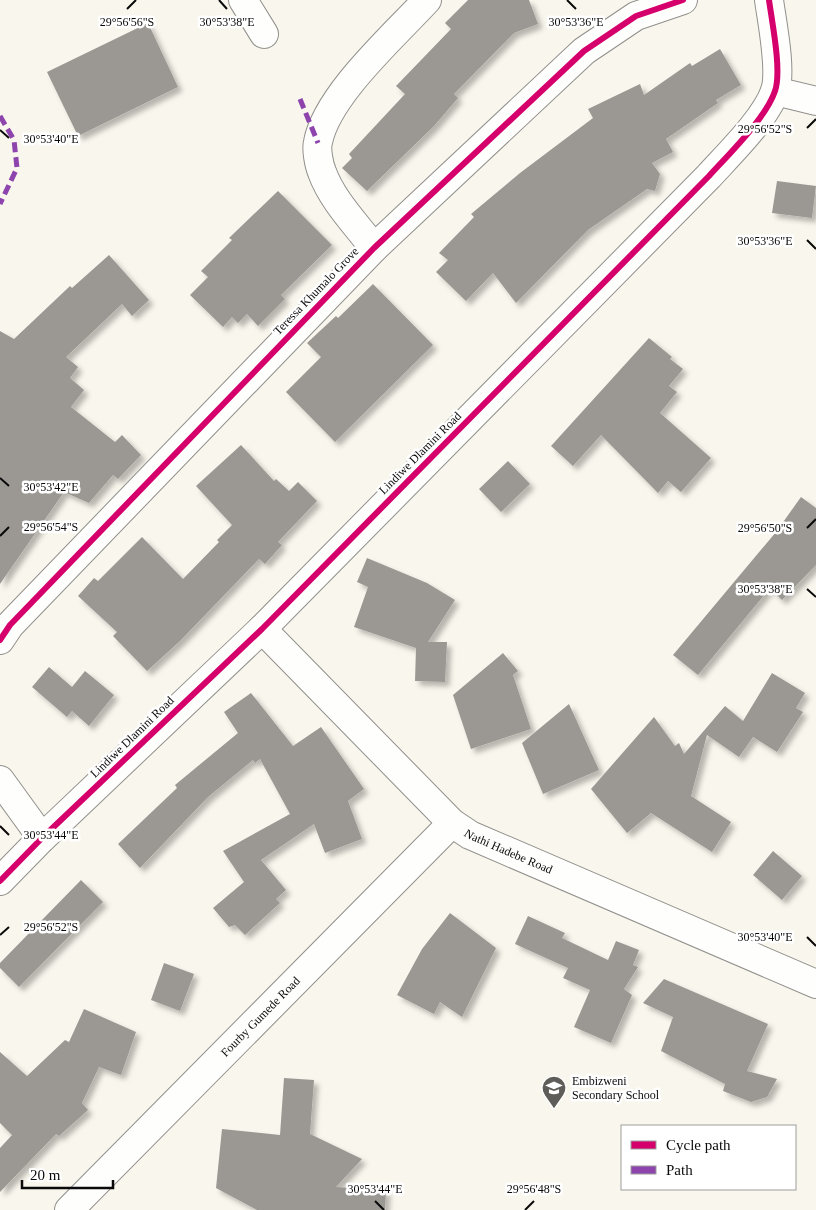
<svg xmlns="http://www.w3.org/2000/svg" width="816" height="1210" viewBox="0 0 816 1210" font-family="'Times New Roman',serif">
	<defs>
		<filter id="shadow"><feDropShadow dx="4.5" dy="4.5" stdDeviation="2.5" flood-color="#0004"/></filter>
	</defs>
	<rect width="100%" height="100%" fill="#f9f6ed"/>
	<path fill="#9b9894" filter="url(#shadow)" d="M 468,0 L 529,0 L 538,24 L 514,33 L 454,94 L 458,98 L 434,126 L 367,191 L 342,168 L 352,158 L 349,154 L 405,94 L 396,86 L 451,29 L 445,23 Z
		M 148,23 L 178,87 L 78,136 L 47,72 Z
		M 720,49 L 741,85 L 716,100 L 718,103 L 666,139 L 673,152 L 652,163 L 660,174 L 655,191 L 647,189 L 588,230 L 516,303 L 493,273 L 466,301 L 436,272 L 448,260 L 439,253 L 474,217 L 471,214 L 520,173 L 593,118 L 588,109 L 640,84 L 644,95 L 690,63 L 692,66 Z
		M 777,181 L 816,186 L 812,218 L 772,213 Z
		M 278,191 L 332,245 L 281,295 L 285,299 L 258,326 L 247,314 L 238,323 L 232,317 L 223,327 L 190,295 L 208,277 L 201,271 L 232,240 L 229,238 Z
		M 109,255 L 149,300 L 132,316 L 122,304 L 66,357 L 78,367 L 70,378 L 84,390 L 71,407 L 115,442 L 122,435 L 141,455 L 118,479 L 113,475 L 89,503 L 64,492 L 0,584 L 0,331 L 14,339 L 70,286 L 72,288 Z
		M 373,284 L 433,345 L 335,442 L 286,392 L 321,357 L 307,343 L 336,316 L 338,318 Z
		M 649,338 L 672,357 L 670,359 L 683,369 L 669,386 L 677,392 L 660,413 L 711,458 L 681,492 L 668,481 L 658,493 L 601,435 L 573,466 L 551,446 Z
		M 241,445 L 274,481 L 276,479 L 289,491 L 298,482 L 317,501 L 278,542 L 282,545 L 265,564 L 259,559 L 180,641 L 147,671 L 113,636 L 117,632 L 78,596 L 94,578 L 98,581 L 142,537 L 183,579 L 219,542 L 217,540 L 232,525 L 196,486 Z
		M 508,461 L 530,484 L 501,512 L 479,489 Z
		M 801,497 L 816,508 L 816,565 L 782,600 L 770,588 L 698,675 L 673,655 L 776,532 Z
		M 367,558 L 427,583 L 455,600 L 428,642 L 447,642 L 445,682 L 415,681 L 416,648 L 354,627 L 368,587 L 357,582 Z
		M 503,653 L 518,671 L 513,675 L 531,729 L 471,749 L 453,695 Z
		M 49,667 L 72,687 L 85,671 L 114,695 L 89,726 L 72,711 L 67,717 L 32,687 Z
		M 772,673 L 805,693 L 796,708 L 803,712 L 777,752 L 753,737 L 739,757 L 707,735 L 691,796 L 731,822 L 712,852 L 651,813 L 627,833 L 591,789 L 654,717 L 675,746 L 679,743 L 684,754 L 725,706 L 743,721 Z
		M 251,693 L 293,746 L 321,727 L 364,789 L 348,801 L 362,839 L 325,853 L 314,824 L 261,860 L 286,890 L 276,899 L 280,903 L 245,935 L 235,925 L 229,927 L 213,908 L 244,882 L 223,851 L 290,814 L 260,759 L 255,763 L 253,760 L 208,797 L 140,868 L 118,844 L 177,788 L 175,785 L 238,733 L 224,712 Z
		M 569,704 L 599,770 L 543,794 L 522,743 Z
		M 773,851 L 802,876 L 782,900 L 753,875 Z
		M 81,880 L 103,902 L 19,987 L 0,968 L 0,963 Z
		M 450,913 L 496,948 L 462,1017 L 440,1002 L 434,1014 L 397,995 L 422,949 Z
		M 528,916 L 565,933 L 562,938 L 608,960 L 616,941 L 639,950 L 633,965 L 638,967 L 624,989 L 632,995 L 611,1043 L 574,1027 L 590,990 L 563,978 L 568,968 L 515,944 Z
		M 164,963 L 194,974 L 180,1011 L 151,1000 Z
		M 664,979 L 768,1024 L 747,1071 L 777,1079 L 767,1097 L 751,1102 L 723,1091 L 725,1084 L 661,1051 L 673,1017 L 643,1003 Z
		M 84,1009 L 136,1032 L 121,1075 L 99,1067 L 82,1103 L 88,1110 L 59,1136 L 56,1134 L 0,1192 L 0,1148 L 12,1135 L 0,1123 L 0,1052 L 27,1076 L 65,1040 L 69,1042 Z
		M 284,1078 L 314,1080 L 310,1134 L 362,1159 L 336,1187 L 386,1190 L 385,1210 L 257,1210 L 216,1188 L 222,1129 L 280,1135 Z"/>
	<g fill="none" stroke-linecap="round" stroke-linejoin="round">
		<defs>
			<g id="minor">
				<path d="M 243,0 L 264,34"/>
				<path d="M 775,91 L 816,101"/>
				<path d="M 374,248 C 356,224 332,200 322,172 C 319,165 316,149 318,142 C 327,95 395,35 427,0"/>
				<path id="s1" d="M 262,629 L 452,823 L 470,835 L 816,984"/>
				<path d="M 0,640 L 10,625 L 374,248 L 584,51 L 636,16 L 683,0"/>
				<path d="M 0,780 L 42,838"/>
				<path d="M 0,881 L 42,838 L 262,629 L 709,176 C 729,154 766,118 775,91 C 782,71 772,22 769,0"/>
				<path id="s2" d="M 69,1210 L 452,823"/>
			</g>
		</defs>
		<use href="#minor" stroke="#92908c" stroke-width="30"/>
		<use href="#minor" stroke="#fefefc" stroke-width="28"/>
		<path stroke="#8e44ad" stroke-width="5" stroke-dasharray="10 5" stroke-linecap="butt" d="M 300,99 L 318,143
			M 0,116 L 14,140 L 17,168 L 0,204"/>
		<defs>
			<path id="cycleway" d="M 0,640 L 10,625 L 374,248 L 584,51 L 636,16 L 683,0
				M 0,881 L 42,838 L 262,629 L 709,176 C 729,154 766,118 775,91 C 782,71 772,22 769,0"/>
		</defs>
		<use href="#cycleway" stroke="#fff" stroke-width="9"/>
		<use href="#cycleway" stroke="#d6006c" stroke-width="6"/>
	</g>
	<path fill="none" stroke="#0a0a0a" stroke-width="2" d="M 219,0 L 227,9M 567,0 L 576,9M 127,9 L 136,0M 807,128 L 816,119M 0,130 L 9,138M 807,240 L 816,249M 0,478 L 9,486M 807,528 L 816,519M 0,536 L 9,527M 807,589 L 816,597M 0,826 L 9,835M 0,935 L 9,927M 807,937 L 816,946M 375,1201 L 384,1210M 525,1210 L 534,1201"/>
	<defs>
		<symbol id="school-pin" viewBox="-11 -11 22 30"><path d="M0 17L-7.5 6A9.5 9.5 0 1 1 7.5 6Z" fill="#5e5d59" stroke="#fff"/><path d="M0-5L7-2L0 1L-7-2ZM-4 1L0 2.5L4 1V4Q0 6-4 4Z" fill="#fff"/></symbol>
	</defs>
	<g fill-rule="evenodd">
		<use href="#school-pin" x="540" y="1074" width="28" height="38"/>
	</g>
	<g text-anchor="middle" stroke-width="5" stroke-linejoin="round" paint-order="stroke">
		<g font-size="12" fill="#0a0a0a" stroke="#fff">
			<text transform="translate(316 291) rotate(-46)" y="4">Teressa Khumalo Grove</text>
			<text transform="translate(420 453) rotate(-45)" y="4">Lindiwe Dlamini Road</text>
			<text transform="translate(132 737) rotate(-44)" y="4">Lindiwe Dlamini Road</text>
			<text dy="4" stroke="none"><textPath href="#s1" startOffset="335">Nathi Hadebe Road</textPath></text>
			<text dy="4" stroke="none"><textPath href="#s2" startOffset="272">Fourby Gumede Road</textPath></text>
		</g>
		<g font-size="12" fill="#0a0a0a" stroke="#fff" text-anchor="start">
			<text x="572" y="1085">Embizweni<tspan x="572" dy="14">Secondary School</tspan></text>
		</g>
	</g>
	<g font-size="12" text-anchor="middle" fill="#0a0a0a" stroke="#fff" stroke-width="5" stroke-linejoin="round" paint-order="stroke">
		<text x="127" y="26">29°56'56"S</text>
		<text x="227" y="26">30°53'38"E</text>
		<text x="576" y="26">30°53'36"E</text>
		<text x="765" y="133">29°56'52"S</text>
		<text x="51" y="143">30°53'40"E</text>
		<text x="765" y="245">30°53'36"E</text>
		<text x="51" y="491">30°53'42"E</text>
		<text x="51" y="531">29°56'54"S</text>
		<text x="765" y="532">29°56'50"S</text>
		<text x="765" y="593">30°53'38"E</text>
		<text x="51" y="839">30°53'44"E</text>
		<text x="51" y="931">29°56'52"S</text>
		<text x="765" y="941">30°53'40"E</text>
		<text x="534" y="1193">29°56'48"S</text>
		<text x="375" y="1193">30°53'44"E</text>
	</g>
	<rect x="621" y="1125" width="175" height="65" fill="#ffffff" stroke="#9d9d9d"/>
	<rect x="631" y="1141" width="25" height="8" fill="#d6006c" stroke="#9d9d9d"/>
	<text x="666" y="1150" font-size="15" fill="#0a0a0a">Cycle path</text>
	<rect x="631" y="1166" width="25" height="8" fill="#8e44ad" stroke="#9d9d9d"/>
	<text x="666" y="1175" font-size="15" fill="#0a0a0a">Path</text>
	<path d="M22 1180v8h91v-8" fill="none" stroke="#0a0a0a" stroke-width="2.5"/>
	<text x="30" y="1180" font-size="15" fill="#0a0a0a" stroke="#ffffff" stroke-width="4" paint-order="stroke">20 m</text>
</svg>
